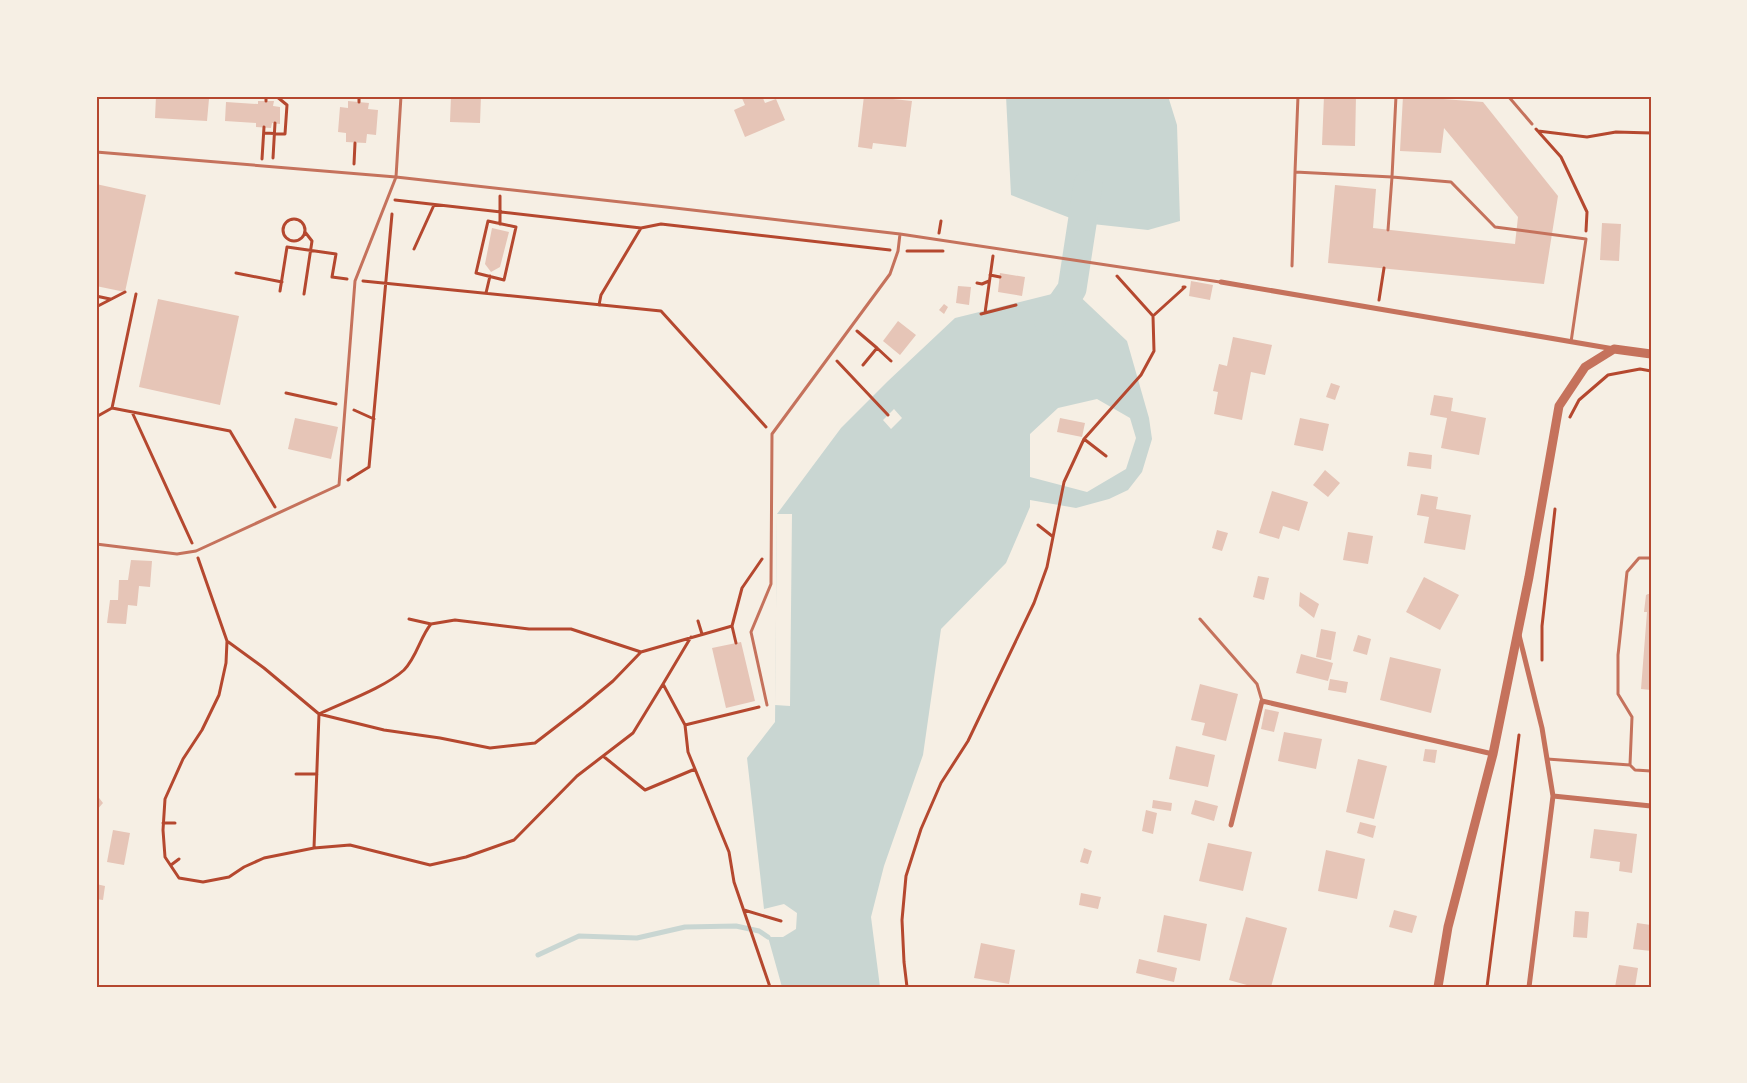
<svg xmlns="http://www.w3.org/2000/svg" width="1747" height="1083" viewBox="0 0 1747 1083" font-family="'Fira Sans',sans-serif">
	<rect width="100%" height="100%" fill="#f6efe4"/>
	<path fill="#c9d6d2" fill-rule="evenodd" d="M 1006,96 L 1168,96 L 1177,125 L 1180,221 L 1148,230 L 1083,223 L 1011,195 Z
		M 1072,289 L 1127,341 L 1149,418 L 1152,439 L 1142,472 L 1128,490 L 1109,499 L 1076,508 L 1030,500 L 1030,507 L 1006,563 L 941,629 L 923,755 L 884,866 L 871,917 L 880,987 L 782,987 L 768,937 L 783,937 L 796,929 L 797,913 L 784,904 L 764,909 L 747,758 L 775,722 L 777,514 L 841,428 L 888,381 L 955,318 ZM 1097,399 L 1130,418 L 1136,438 L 1126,469 L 1087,492 L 1030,477 L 1030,434 L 1058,408 Z"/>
	<path fill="#f6efe4" d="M 894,409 L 902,418 L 891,429 L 883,420 Z
		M 777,514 L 792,514 L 790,706 L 775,705 Z"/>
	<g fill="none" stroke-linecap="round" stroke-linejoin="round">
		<path stroke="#c9d6d2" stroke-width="5" d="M 538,955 L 579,936 L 637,938 L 685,927 L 736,926 L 759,931 L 768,937"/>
		<path stroke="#c9d6d2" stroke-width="29" d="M 1049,322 L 1072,289 L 1088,185"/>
	</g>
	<path fill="#e6c5b7" d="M 156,96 L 209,99 L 207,121 L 155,118 Z
		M 451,96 L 481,96 L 480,123 L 450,122 Z
		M 741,96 L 762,96 L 765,103 L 776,99 L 785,120 L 745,137 L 734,110 L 745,105 Z
		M 864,96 L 912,101 L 906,147 L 873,143 L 872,149 L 858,147 Z
		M 1324,96 L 1356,96 L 1355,146 L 1322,145 Z
		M 1403,96 L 1483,102 L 1558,196 L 1544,284 L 1328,263 L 1335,185 L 1376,189 L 1373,228 L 1515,244 L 1518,217 L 1444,128 L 1441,153 L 1400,151 Z
		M 258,101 L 274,101 L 273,106 L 280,107 L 280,124 L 272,123 L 271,128 L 256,127 L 256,123 L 225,121 L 226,102 L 258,104 Z
		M 348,101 L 369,103 L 368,109 L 378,110 L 376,135 L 367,134 L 366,143 L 346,142 L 346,133 L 338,132 L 340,107 L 348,108 Z
		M 96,184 L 146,195 L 125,292 L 96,286 Z
		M 1602,223 L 1621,224 L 1619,261 L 1600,260 Z
		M 492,228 L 509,232 L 500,267 L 491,272 L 485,264 Z
		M 1000,273 L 1025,277 L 1022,296 L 998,292 Z
		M 1191,281 L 1213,285 L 1210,300 L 1189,296 Z
		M 958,286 L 971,287 L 969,305 L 956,303 Z
		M 158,299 L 239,316 L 220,405 L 139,387 Z
		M 944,304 L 948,307 L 944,314 L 939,310 Z
		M 898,321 L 916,335 L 900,355 L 883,341 Z
		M 1233,337 L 1272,345 L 1265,375 L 1251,372 L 1242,420 L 1214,414 L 1218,392 L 1213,391 L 1219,364 L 1227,366 Z
		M 1331,383 L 1340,386 L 1335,400 L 1326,397 Z
		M 1434,395 L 1453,398 L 1451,411 L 1486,418 L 1479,455 L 1441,448 L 1447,418 L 1430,415 Z
		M 295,418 L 338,427 L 331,459 L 288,449 Z
		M 1060,418 L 1085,423 L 1082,437 L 1057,432 Z
		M 1300,418 L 1329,424 L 1323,451 L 1294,445 Z
		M 1409,452 L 1432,455 L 1431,469 L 1407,466 Z
		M 1325,470 L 1340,483 L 1328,497 L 1313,485 Z
		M 1272,491 L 1308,502 L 1299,531 L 1283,526 L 1279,539 L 1259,533 Z
		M 1421,494 L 1438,497 L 1436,509 L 1471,515 L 1465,550 L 1424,543 L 1429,517 L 1417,515 Z
		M 1217,530 L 1228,533 L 1222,551 L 1212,548 Z
		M 1348,532 L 1373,536 L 1368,564 L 1343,560 Z
		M 131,560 L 152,561 L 150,587 L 139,586 L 137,606 L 128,605 L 126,624 L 107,623 L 110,600 L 118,600 L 119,580 L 128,580 Z
		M 1258,576 L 1269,578 L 1264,600 L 1253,597 Z
		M 1424,577 L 1459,595 L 1440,630 L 1406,612 Z
		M 1300,592 L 1319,604 L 1314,618 L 1299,606 Z
		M 1648,594 L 1651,594 L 1651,690 L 1641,689 L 1647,612 L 1644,612 L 1646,595 Z
		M 1321,629 L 1336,632 L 1331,660 L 1316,657 Z
		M 1358,635 L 1371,639 L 1367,655 L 1353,651 Z
		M 741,642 L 755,701 L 726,708 L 712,648 Z
		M 1301,654 L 1333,663 L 1328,681 L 1296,673 Z
		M 1390,657 L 1441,669 L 1431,713 L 1380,700 Z
		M 1330,679 L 1348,682 L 1346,693 L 1328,690 Z
		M 1200,684 L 1238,694 L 1226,741 L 1202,735 L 1205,723 L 1191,720 Z
		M 1265,709 L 1279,712 L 1274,732 L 1261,729 Z
		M 1284,732 L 1322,739 L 1316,769 L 1278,761 Z
		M 1176,746 L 1215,755 L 1208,787 L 1169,779 Z
		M 1425,749 L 1437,750 L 1435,763 L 1423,761 Z
		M 1358,759 L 1387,766 L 1374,819 L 1346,812 Z
		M 96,794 L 103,803 L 96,811 Z
		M 1153,800 L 1172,803 L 1171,811 L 1152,808 Z
		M 1195,800 L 1218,806 L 1214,821 L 1191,814 Z
		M 1146,810 L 1157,813 L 1153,834 L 1142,831 Z
		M 1360,822 L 1376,826 L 1373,838 L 1357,833 Z
		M 1594,829 L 1637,834 L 1632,873 L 1619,871 L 1620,862 L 1590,858 Z
		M 113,830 L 130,833 L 124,865 L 107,862 Z
		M 1208,843 L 1252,852 L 1243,891 L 1199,881 Z
		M 1084,848 L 1092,851 L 1088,864 L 1080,862 Z
		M 1326,850 L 1365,859 L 1357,899 L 1318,891 Z
		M 96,884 L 105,886 L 103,900 L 96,899 Z
		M 1081,893 L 1101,897 L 1098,909 L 1079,905 Z
		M 1394,910 L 1417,916 L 1412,933 L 1389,927 Z
		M 1575,911 L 1589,912 L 1587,938 L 1573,937 Z
		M 1164,915 L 1207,924 L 1200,961 L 1157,952 Z
		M 1246,917 L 1287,928 L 1271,987 L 1254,987 L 1229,980 Z
		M 1637,923 L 1651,925 L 1651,951 L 1633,949 Z
		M 981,943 L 1015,950 L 1009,984 L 974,978 Z
		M 1139,959 L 1177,968 L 1174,982 L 1136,973 Z
		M 1619,965 L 1638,968 L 1635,987 L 1615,987 Z"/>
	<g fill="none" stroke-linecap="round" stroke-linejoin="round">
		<path stroke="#b5482f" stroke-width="3" d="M 266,101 L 266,96
			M 359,102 L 359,96
			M 1536,129 L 1561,157 L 1587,212 L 1586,231
			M 1538,131 L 1587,137 L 1616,132 L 1651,133
			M 264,133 L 285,134 L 287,105 L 276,96
			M 273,158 L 275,123
			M 262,159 L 264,127
			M 354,164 L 355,143
			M 500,196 L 500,224
			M 395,200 L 641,228 L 661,224 L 890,250
			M283 230a11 11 0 1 1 22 0a11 11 0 1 1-22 0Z
			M 488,221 L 516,227 L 504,280 L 476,273 Z
			M 939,233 L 941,221
			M 414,249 L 434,205
			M 907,251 L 943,251
			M 236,273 L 282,282
			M 990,275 L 1000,277
			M 363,281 L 661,311 L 766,427
			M 977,283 L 982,284 L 989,281
			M 280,291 L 287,247 L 336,254 L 332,277 L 347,279
			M 486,293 L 490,276
			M 136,294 L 112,408 L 230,431 L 275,507
			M 304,294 L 312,241 L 305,232
			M 96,296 L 110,299
			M 1379,300 L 1384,268
			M 599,305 L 601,295 L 641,228
			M 96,307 L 125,292
			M 985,313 L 993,256
			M 981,314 L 1016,305
			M 1153,316 L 1185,287 L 1183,287
			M 857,331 L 877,348 L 863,365
			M 877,348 L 891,361
			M 837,361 L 888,415
			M 286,393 L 336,404
			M 354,410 L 374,419
			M 132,412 L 192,543
			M 96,417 L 112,408
			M 1570,417 L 1579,400 L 1608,375 L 1640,369 L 1651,371
			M 1084,439 L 1106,456
			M 348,480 L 369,467 L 392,214
			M 1038,525 L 1052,536
			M 198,558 L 227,641 L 264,668 L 319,714 L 384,730 L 440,738 L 490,748 L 535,743 L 583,706 L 613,681 L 641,652 L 732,626 L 736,643
			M 409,619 L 431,624
			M 698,621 L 702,634
			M 732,626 L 742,588 L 762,559
			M 691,637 L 663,684 L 685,725 L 688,752 L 729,852 L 734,882 L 770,987
			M 227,641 L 226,663 L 219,695 L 202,730 L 183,759 L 165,799 L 163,830 L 165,857 L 179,878 L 203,882 L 229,877 L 244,867 L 264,858 L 314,848 L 350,845 L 430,865 L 466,857 L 514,840 L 577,776 L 633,733 L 663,684
			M 1542,660 L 1542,626 L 1555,509
			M 685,725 L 759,707
			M 603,756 L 645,790 L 695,769
			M 296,774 L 317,774
			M 163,823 L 175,823
			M 314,848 L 319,714 C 344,702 384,688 404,670 C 417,657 420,637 431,624 L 455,620 L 529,629 L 571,629 L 641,652
			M 171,865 L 179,859
			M 744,910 L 781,921
			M 907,987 L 904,962 L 902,920 L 906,876 L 921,829 L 941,783 L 968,741 L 1034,603 L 1047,567 L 1064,482 L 1084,439 L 1141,375 L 1154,351 L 1153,316 L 1117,276
			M 1487,987 L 1519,735"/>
		<path stroke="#c5725c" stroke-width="3" d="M 1298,96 L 1295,172 L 1392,177 L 1396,96
			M 1508,96 L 1532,124
			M 96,152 L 396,177 L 666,207 L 900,234 L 1220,282
			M 1388,230 L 1392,177 L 1451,182 L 1495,227 L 1586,239 L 1571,342
			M 1292,266 L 1295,172
			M 96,544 L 177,554 L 196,551 L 339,485 L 355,281 L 396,177 L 401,96
			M 1651,558 L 1639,558 L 1627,572 L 1618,655 L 1618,694 L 1632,717 L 1630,765 L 1635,770 L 1651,771
			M 1200,619 L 1257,684 L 1262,701
			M 767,705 L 751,632 L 771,584 L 772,434 L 890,274 L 898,251 L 900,234
			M 1547,759 L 1630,765"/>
		<path stroke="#c5725c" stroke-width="5" d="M 1221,282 L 1614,349
			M 1519,635 L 1542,728 L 1553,796 L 1529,987
			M 1553,796 L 1651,806
			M 1231,825 L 1262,701 L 1493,754"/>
		<path stroke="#c5725c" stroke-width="9" d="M 1438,987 L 1448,927 L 1493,754 L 1529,577 L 1559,406 L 1585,367 L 1614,349 L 1651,354"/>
	</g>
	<rect width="1747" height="1083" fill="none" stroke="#f6efe4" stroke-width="195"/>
	<rect x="98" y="98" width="1552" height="888" fill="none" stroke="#b5482f" stroke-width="2"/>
</svg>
